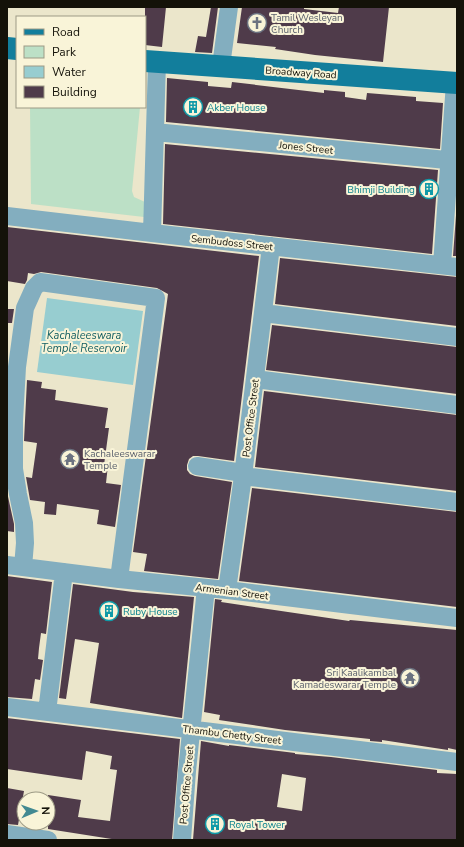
<svg xmlns="http://www.w3.org/2000/svg" width="464" height="847" viewBox="0 0 464 847" font-family="'Nunito Sans',sans-serif">
	<rect width="100%" height="100%" fill="#ebe6cb"/>
	<path fill="#bce0c6" d="M 30,107 L 140,107 L 132,191 L 134,197 L 145,202 L 144,217 L 31,204 Z"/>
	<path fill="#97cdd0" d="M 47,298 L 143,311 L 133,385 L 37,372 Z"/>
	<path fill="#4f3b4a" fill-rule="evenodd" d="M 145,7 L 166,7 L 162,47 L 145,45 Z
		M 211,7 L 218,7 L 212,53 L 195,52 L 198,36 L 206,37 Z
		M 242,7 L 304,7 L 304,9 L 338,13 L 339,7 L 389,7 L 383,62 L 315,55 L 275,49 L 276,47 L 237,43 Z
		M 167,78 L 208,82 L 208,86 L 231,88 L 232,82 L 324,93 L 324,90 L 345,92 L 345,97 L 366,100 L 367,93 L 416,97 L 416,101 L 443,103 L 440,149 L 166,122 Z
		M 165,144 L 438,170 L 432,254 L 163,224 Z
		M 457,202 L 457,256 L 453,256 Z
		M 7,227 L 259,256 L 234,461 L 198,456 L 193,456 L 189,459 L 187,465 L 187,470 L 190,474 L 195,476 L 232,482 L 218,579 L 144,571 L 147,554 L 133,552 L 168,294 L 157,288 L 41,272 L 34,274 L 28,273 L 27,280 L 25,284 L 7,281 Z
		M 280,258 L 457,277 L 457,326 L 275,304 Z
		M 7,309 L 14,309 L 12,323 L 7,323 Z
		M 272,325 L 457,347 L 457,394 L 266,370 Z
		M 27,380 L 42,382 L 41,388 L 56,390 L 55,400 L 108,408 L 105,428 L 109,428 L 104,465 L 108,465 L 106,483 L 121,485 L 115,527 L 97,524 L 99,510 L 57,504 L 56,515 L 44,514 L 45,502 L 30,500 L 26,477 L 32,478 L 37,443 L 24,441 Z
		M 264,391 L 457,415 L 457,491 L 255,467 Z
		M 252,488 L 457,512 L 457,607 L 239,581 Z
		M 7,492 L 14,524 L 14,532 L 7,531 Z
		M 7,576 L 52,582 L 46,634 L 41,633 L 39,648 L 38,659 L 43,660 L 40,680 L 35,679 L 32,699 L 7,697 Z
		M 73,584 L 133,592 L 194,597 L 182,718 L 90,703 L 99,643 L 75,639 L 66,699 L 59,698 Z
		M 215,599 L 222,600 L 221,602 L 349,621 L 350,620 L 457,630 L 457,750 L 448,748 L 448,750 L 382,740 L 382,742 L 370,741 L 370,739 L 285,730 L 219,720 L 220,715 L 204,712 Z
		M 7,718 L 180,739 L 172,840 L 118,840 L 48,829 L 48,795 L 81,800 L 78,817 L 110,821 L 117,770 L 110,769 L 112,756 L 86,751 L 82,780 L 7,769 Z
		M 201,741 L 229,746 L 229,745 L 295,753 L 295,754 L 331,757 L 437,770 L 437,773 L 457,774 L 457,840 L 193,840 ZM 282,774 L 306,778 L 302,811 L 277,807 Z
		M 7,788 L 24,791 L 18,825 L 7,824 Z"/>
	<g fill="none" stroke-linecap="round" stroke-linejoin="round">
		<path stroke="#83aebf" stroke-width="18" d="M 221,66 L 229,7
			M 155,132 L 457,161
			M 7,216 L 152,233 L 457,267
			M 152,233 L 157,62
			M 442,265 L 455,83
			M 263,313 L 457,337
			M 255,379 L 457,405
			M 197,466 L 243,473
			M 243,476 L 457,502
			M 7,565 L 119,579 L 227,590 L 457,618
			M 23,567 L 25,543 L 24,523 L 18,494 L 14,469 L 14,421 L 17,367 L 25,308 L 34,288 L 40,282 L 156,298 L 119,579
			M 227,590 L 243,476 L 271,246
			M 7,707 L 457,762
			M 47,712 L 64,572
			M 7,834 L 48,840
			M 182,840 L 187,771 L 206,588"/>
		<path stroke="#127e9c" stroke-width="22" d="M 7,48 L 17,49
			M 145,61 L 457,83"/>
	</g>
	<defs>
		<symbol id="church-ring" viewBox="-11 -11 22 22"><circle r="9.5" fill="#f9f4d8" stroke="#6b7280" stroke-width="1.5"/><path d="M-1.2-6h2.4v3.5h3.3v2.4h-3.3V6h-2.4V-.1h-3.3v-2.4h3.3Z" fill="#6b7280"/></symbol>
		<symbol id="building-ring" viewBox="-11 -11 22 22"><circle r="9.5" fill="#f9f4d8" stroke="#0f9aa8" stroke-width="1.5"/><path d="M-4-6H4V6H1V3H-1V6H-4ZM-2.5-4.3h1.7v1.8h-1.7ZM.8-4.3h1.7v1.8H.8ZM-2.5-1h1.7V.8h-1.7ZM.8-1h1.7V.8H.8Z" fill="#0f9aa8"/></symbol>
		<symbol id="temple-ring" viewBox="-11 -11 22 22"><circle r="9.5" fill="#f9f4d8" stroke="#6b7280" stroke-width="1.5"/><path d="M0-6L5-2H3V0L6.5 2.5H4V6H1.5V3h-3V6H-4V2.5H-6.5L-3 0V-2H-5Z" fill="#6b7280"/></symbol>
	</defs>
	<g fill-rule="evenodd">
		<use href="#church-ring" x="246" y="12" width="22" height="22"/>
		<use href="#building-ring" x="182" y="96" width="22" height="22"/>
		<use href="#building-ring" x="418" y="178" width="22" height="22"/>
		<use href="#temple-ring" x="59" y="448" width="22" height="22"/>
		<use href="#building-ring" x="98" y="600" width="22" height="22"/>
		<use href="#temple-ring" x="399" y="667" width="22" height="22"/>
		<use href="#building-ring" x="204" y="813" width="22" height="22"/>
	</g>
	<g text-anchor="middle" stroke-width="4" stroke-linejoin="round" paint-order="stroke">
		<g font-size="10" fill="#5b616d" stroke="#f9f4d8" text-anchor="start">
			<text x="271" y="21">Tamil Wesleyan<tspan x="271" dy="12">Church</tspan></text>
			<text x="84" y="457">Kachaleeswarar<tspan x="84" dy="12">Temple</tspan></text>
			<text x="396" y="676" text-anchor="end">Sri Kaalikambal<tspan x="396" dy="12">Kamadeswarar Temple</tspan></text>
		</g>
		<g font-size="10" fill="#141209" stroke="#f9f4d8">
			<text transform="translate(301 72) rotate(4)" y="4">Broadway Road</text>
			<text transform="translate(306 147) rotate(6)" y="4">Jones Street</text>
			<text transform="translate(232 242) rotate(6)" y="4">Sembudoss Street</text>
			<text transform="translate(250 418) rotate(-83)" y="4">Post Office Street</text>
			<text transform="translate(232 591) rotate(7)" y="4">Armenian Street</text>
			<text transform="translate(232 734) rotate(7)" y="4">Thambu Chetty Street</text>
			<text transform="translate(186 785) rotate(-85)" y="4">Post Office Street</text>
		</g>
		<g font-size="10" fill="#0d838f" stroke="#f9f4d8" text-anchor="start">
			<text x="207" y="111">Akber House</text>
			<text x="415" y="193" text-anchor="end">Bhimji Building</text>
			<text x="123" y="615">Ruby House</text>
			<text x="229" y="828">Royal Tower</text>
		</g>
		<g font-size="11" font-style="italic" fill="#125e61" stroke="#f9f4d8">
			<text x="84" y="339">Kachaleeswara<tspan x="84" dy="13">Temple Reservoir</tspan></text>
		</g>
	</g>
	<rect width="464" height="847" fill="none" stroke="#141209" stroke-width="16"/>
	<rect x="16" y="16" width="130" height="92" fill="#f9f4d8" stroke="#9d9a85"/>
	<rect x="24" y="29" width="20" height="6" fill="#127e9c" stroke="#9d9a85"/>
	<text x="52" y="36" font-size="12" fill="#141209">Road</text>
	<rect x="24" y="46" width="20" height="12" fill="#bce0c6" stroke="#9d9a85"/>
	<text x="52" y="56" font-size="12" fill="#141209">Park</text>
	<rect x="24" y="66" width="20" height="12" fill="#97cdd0" stroke="#9d9a85"/>
	<text x="52" y="76" font-size="12" fill="#141209">Water</text>
	<rect x="24" y="86" width="20" height="12" fill="#4f3b4a" stroke="#9d9a85"/>
	<text x="52" y="96" font-size="12" fill="#141209">Building</text>
	<g transform="translate(36 811) rotate(88)"><circle r="19" fill="#f9f4d8" stroke="#9d9a85"/>
	<path d="M0-3L7 15L0 10L-7 15Z" fill="#428991"/>
	<text y="-6" font-size="11" font-weight="bold" text-anchor="middle" fill="#141209">N</text>
	</g>
</svg>
